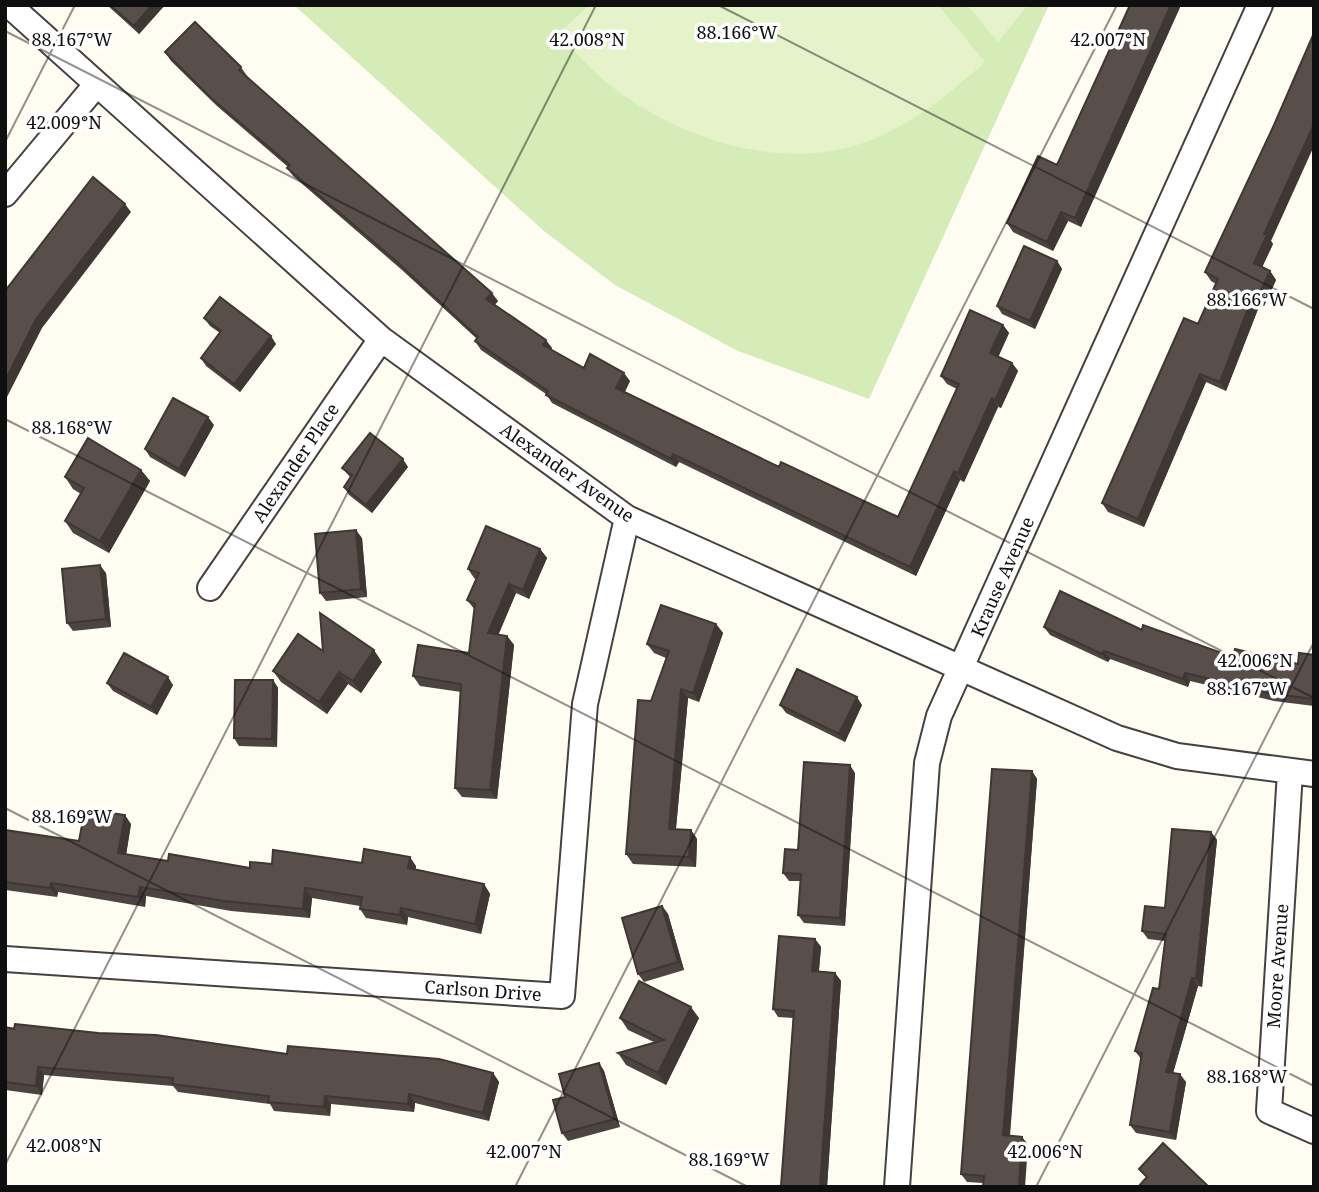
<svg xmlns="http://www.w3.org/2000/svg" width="1319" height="1192" viewBox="0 0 1319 1192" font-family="'Noto Serif',serif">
	<rect width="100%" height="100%" fill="#fffcf1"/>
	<path fill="#d5ecb8" d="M 294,5 L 1049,5 L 869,399 L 738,351 L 615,285 L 544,231 Z"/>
	<path fill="#e6f3ca" d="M 590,5 L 938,5 L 985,62 C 949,94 912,125 866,142 C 785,172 686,141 619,92 C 596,76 577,54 558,33 Z
		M 967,5 L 1028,5 L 998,42 Z"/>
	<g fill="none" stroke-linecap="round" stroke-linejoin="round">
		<defs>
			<path id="minor" d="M 9,5 L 381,339 L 627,518 L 1117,738 L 1177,756 L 1314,774
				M 5,194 L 96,85
				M 210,588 L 381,339
				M 1290,772 L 1269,1111 L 1314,1131
				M 5,959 L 562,996 L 585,704 L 627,518
				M 897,1187 L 927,763 L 939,716 L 1260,5"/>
		</defs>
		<use href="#minor" stroke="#424242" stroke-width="28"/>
		<use href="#minor" stroke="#fff" stroke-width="24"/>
	</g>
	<path fill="#4c4440" d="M 107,5 L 165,5 L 139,34 Z
		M 1130,5 L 1181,5 L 1081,227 L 1068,221 L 1053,251 L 1013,232 L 1007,223 L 1057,165 Z
		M 165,52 L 241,67 L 247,76 L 246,76 L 498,301 L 495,305 L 552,348 L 551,350 L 584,368 L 630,381 L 625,392 L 779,467 L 898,517 L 957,389 L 947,384 L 941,376 L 1003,325 L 1009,333 L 998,357 L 1012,363 L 1018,371 L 1001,408 L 998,407 L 964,482 L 960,480 L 916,576 L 679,462 L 676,467 L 552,403 L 546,394 L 481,350 L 475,341 L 477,339 L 402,270 L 293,176 L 287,168 L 288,167 L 217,106 L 171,61 Z
		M 1271,241 L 1273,244 L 1262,267 L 1270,271 L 1276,280 L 1264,306 L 1260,304 L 1226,391 L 1206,382 L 1144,527 L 1108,512 L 1102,503 L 1198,324 L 1216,284 L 1211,281 L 1205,272 Z
		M 1057,261 L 1062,269 L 1035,329 L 1002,314 L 997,306 Z
		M 204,318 L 276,344 L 240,392 L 206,366 L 201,358 L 220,333 L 210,326 Z
		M 214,425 L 185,477 L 150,457 L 145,449 Z
		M 408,467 L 372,513 L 349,495 L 344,487 L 350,477 L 342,468 Z
		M 141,470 L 150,481 L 109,553 L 73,533 L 65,521 L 81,494 L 73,489 L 65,477 Z
		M 362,538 L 367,597 L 326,601 L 320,593 Z
		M 540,549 L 547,558 L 529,599 L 516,593 L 498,635 L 507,636 L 514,645 L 497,799 L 462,797 L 455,788 L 461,692 L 420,686 L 413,676 L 469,653 L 475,610 L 467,600 L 476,579 L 474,578 L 468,569 Z
		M 106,573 L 111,627 L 73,631 L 67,623 Z
		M 716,624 L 723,633 L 699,702 L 688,698 L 676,829 L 691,830 L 697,839 L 696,867 L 633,864 L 626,854 L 651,701 L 666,658 L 654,653 L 647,644 Z
		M 1044,627 L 1142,630 L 1233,657 L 1298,664 L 1314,655 L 1314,706 L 1274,701 L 1190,681 L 1188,687 L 1110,659 L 1108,662 L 1050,635 Z
		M 323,651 L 382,662 L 361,693 L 348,684 L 327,714 L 281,682 L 273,671 Z
		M 273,680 L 278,688 L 277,747 L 239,746 L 234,738 Z
		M 107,683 L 173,685 L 157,715 L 113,691 Z
		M 780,705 L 862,705 L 845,742 L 786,713 Z
		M 1032,771 L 1037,779 L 1010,1136 L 1022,1137 L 1028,1145 L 983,1183 L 967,1182 L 961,1174 Z
		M 855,773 L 845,926 L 804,923 L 798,915 L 801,881 L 789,881 L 783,873 L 798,850 Z
		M 131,824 L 126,854 L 168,861 L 250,868 L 272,864 L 362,863 L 416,866 L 416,869 L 484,884 L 490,894 L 481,934 L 408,917 L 407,925 L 366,918 L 360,909 L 360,906 L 312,898 L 310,918 L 231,911 L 146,896 L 145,907 L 58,892 L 57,897 L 5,890 L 5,830 L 79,841 Z
		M 1211,832 L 1217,840 L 1202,987 L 1198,986 L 1173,1073 L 1186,1082 L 1176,1140 L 1136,1133 L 1130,1125 L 1141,1059 L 1135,1051 L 1159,989 L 1165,941 L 1148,939 L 1142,931 L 1165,908 Z
		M 662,906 L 668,914 L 684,970 L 644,982 L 638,974 Z
		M 815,939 L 821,947 L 819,971 L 835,973 L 841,981 L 827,1187 L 781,1187 L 793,1018 L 778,1017 L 773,1009 Z
		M 620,1018 L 699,1018 L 666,1085 L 626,1065 L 618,1053 L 654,1042 L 628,1030 Z
		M 5,1027 L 493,1073 L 499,1082 L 489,1121 L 415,1103 L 414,1112 L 331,1104 L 330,1116 L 274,1111 L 270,1104 L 178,1092 L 173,1086 L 44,1075 L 42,1095 L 5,1090 Z
		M 599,1063 L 604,1071 L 620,1127 L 568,1141 L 562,1133 L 565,1097 Z"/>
	<path fill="#3e3734" d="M 152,5 L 165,5 L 139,34 L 134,26 Z
		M 1171,5 L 1181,5 L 1081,227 L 1075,218 Z
		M 1314,124 L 1314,146 L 1271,241 L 1273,244 L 1260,272 L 1254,263 L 1264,234 Z
		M 125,204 L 131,212 L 42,328 L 5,401 L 5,381 L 36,319 Z
		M 1061,212 L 1068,221 L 1053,251 L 1047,242 Z
		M 1057,261 L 1062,269 L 1035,329 L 1030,321 Z
		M 1270,271 L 1276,280 L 1264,306 L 1258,297 Z
		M 492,293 L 498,301 L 492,307 L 486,299 Z
		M 1253,295 L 1260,304 L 1226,391 L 1220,382 Z
		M 1003,325 L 1009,333 L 996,362 L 990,353 Z
		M 271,336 L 276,344 L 240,392 L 234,384 Z
		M 546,340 L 552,348 L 549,353 L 543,345 Z
		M 1012,363 L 1018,371 L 1001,408 L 995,400 Z
		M 624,373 L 630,381 L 622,396 L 616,388 Z
		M 1200,374 L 1206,382 L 1144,527 L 1138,519 Z
		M 992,398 L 998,407 L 964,482 L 958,473 Z
		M 208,417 L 214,425 L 185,477 L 179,469 Z
		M 673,454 L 679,462 L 676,467 L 671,459 Z
		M 403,459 L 408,467 L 372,513 L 366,505 Z
		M 141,470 L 150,481 L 109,553 L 100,541 Z
		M 954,471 L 960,480 L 916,576 L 910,567 Z
		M 356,530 L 362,538 L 367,597 L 361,589 Z
		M 540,549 L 547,558 L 529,599 L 523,590 Z
		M 100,565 L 106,573 L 111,627 L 106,619 Z
		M 509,584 L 516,593 L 495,643 L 488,633 Z
		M 716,624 L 723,633 L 699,702 L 693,693 Z
		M 507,636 L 514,645 L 497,799 L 490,790 Z
		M 374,650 L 382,662 L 361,693 L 353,681 Z
		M 1104,651 L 1110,659 L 1108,662 L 1102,654 Z
		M 339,672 L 348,684 L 327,714 L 319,702 Z
		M 1185,673 L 1190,681 L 1188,687 L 1183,679 Z
		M 168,677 L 173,685 L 157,715 L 151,707 Z
		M 273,680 L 278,688 L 277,747 L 272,739 Z
		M 681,689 L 688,698 L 675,838 L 669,829 Z
		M 857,697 L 862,705 L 845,742 L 839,734 Z
		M 850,765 L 855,773 L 845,926 L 840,918 Z
		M 1032,771 L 1037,779 L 1009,1143 L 1003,1135 Z
		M 125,815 L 131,824 L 125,862 L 118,853 Z
		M 691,830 L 697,839 L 696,867 L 689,857 Z
		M 1211,832 L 1217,840 L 1202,987 L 1196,979 Z
		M 410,857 L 416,866 L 415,877 L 408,868 Z
		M 51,883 L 58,892 L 57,897 L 50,888 Z
		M 484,884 L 490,894 L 481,934 L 475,924 Z
		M 140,887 L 146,896 L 145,907 L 138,897 Z
		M 305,888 L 312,898 L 310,918 L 303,909 Z
		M 662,906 L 668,914 L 684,970 L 678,962 Z
		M 401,908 L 408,917 L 407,925 L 400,915 Z
		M 815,939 L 821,947 L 818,979 L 812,971 Z
		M 835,973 L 841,981 L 827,1187 L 820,1187 Z
		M 1192,978 L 1198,986 L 1171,1080 L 1166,1072 Z
		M 691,1007 L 699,1018 L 666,1085 L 658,1073 Z
		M 599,1063 L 604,1071 L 620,1127 L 615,1119 Z
		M 38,1067 L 44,1075 L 42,1095 L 36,1086 Z
		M 493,1073 L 499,1082 L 489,1121 L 483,1113 Z
		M 1180,1074 L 1186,1082 L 1176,1140 L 1170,1132 Z
		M 409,1094 L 415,1103 L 414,1112 L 408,1104 Z
		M 325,1096 L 331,1104 L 330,1116 L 324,1107 Z
		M 1022,1137 L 1028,1145 L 1025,1187 L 1019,1187 Z"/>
	<path fill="#584f4b" stroke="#3e3734" stroke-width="2" d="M 110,5 L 152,5 L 134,26 Z
		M 1130,5 L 1171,5 L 1075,218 L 1061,212 L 1047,242 L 1007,223 L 1038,156 L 1057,165 Z
		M 195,22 L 241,67 L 239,70 L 492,293 L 486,299 L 546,340 L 543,345 L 584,368 L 590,354 L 624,373 L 616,388 L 779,467 L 781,462 L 898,517 L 959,384 L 941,376 L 970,310 L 1003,325 L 990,353 L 1012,363 L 995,400 L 992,398 L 958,473 L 954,471 L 910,567 L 673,454 L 671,459 L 546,395 L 548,391 L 475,341 L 478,337 L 396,261 L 287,168 L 290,165 L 211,98 L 165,52 Z
		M 1314,33 L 1314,124 L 1264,234 L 1267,235 L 1254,263 L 1270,271 L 1258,297 L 1253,295 L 1220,382 L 1200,374 L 1138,519 L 1102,503 L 1184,318 L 1198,324 L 1218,279 L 1205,272 L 1274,125 Z
		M 93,177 L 125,204 L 36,319 L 5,381 L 5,291 Z
		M 1024,246 L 1057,261 L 1030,321 L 997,306 Z
		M 220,297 L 271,336 L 234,384 L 201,358 L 221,331 L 204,318 Z
		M 173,398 L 208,417 L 179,469 L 145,449 Z
		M 370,433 L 403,459 L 366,505 L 344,487 L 352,475 L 342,468 Z
		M 88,438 L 141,470 L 100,541 L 65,521 L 84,488 L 65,477 Z
		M 486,526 L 540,549 L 523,590 L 509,584 L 488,633 L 507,636 L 490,790 L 455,788 L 461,684 L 413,676 L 418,645 L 469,653 L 475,604 L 467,600 L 479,573 L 468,569 Z
		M 356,530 L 361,589 L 320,593 L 315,534 Z
		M 100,565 L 106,619 L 67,623 L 62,569 Z
		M 1060,591 L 1142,630 L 1143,625 L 1233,657 L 1235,649 L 1298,664 L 1299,653 L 1314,655 L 1314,699 L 1268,693 L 1185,673 L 1183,679 L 1104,651 L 1102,654 L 1044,627 Z
		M 661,605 L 716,624 L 693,693 L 681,689 L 669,829 L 691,830 L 689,857 L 626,854 L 638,700 L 651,701 L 669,651 L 647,644 Z
		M 320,613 L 374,650 L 353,681 L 339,672 L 319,702 L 273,671 L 298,634 L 323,651 Z
		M 124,653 L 168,677 L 151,707 L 107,683 Z
		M 797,669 L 857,697 L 839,734 L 780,705 Z
		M 235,680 L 273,680 L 272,739 L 234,738 Z
		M 804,762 L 850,765 L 840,918 L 798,915 L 801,874 L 783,873 L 785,849 L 798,850 Z
		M 992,769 L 1032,771 L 1003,1135 L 1022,1137 L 1019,1187 L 983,1187 L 984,1176 L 961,1174 Z
		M 85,809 L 125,815 L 118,853 L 168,861 L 169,854 L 250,868 L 250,862 L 272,864 L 273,850 L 362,863 L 364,849 L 410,857 L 408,868 L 484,884 L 475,924 L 401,908 L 400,915 L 360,909 L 362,897 L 305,888 L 303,909 L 224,901 L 140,887 L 138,897 L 51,883 L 50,888 L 5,882 L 5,830 L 79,841 Z
		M 1172,829 L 1211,832 L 1196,979 L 1192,978 L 1166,1072 L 1180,1074 L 1170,1132 L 1130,1125 L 1142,1053 L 1135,1051 L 1153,988 L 1159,989 L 1166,934 L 1142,931 L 1145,906 L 1165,908 Z
		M 662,906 L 678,962 L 638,974 L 622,918 Z
		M 779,936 L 815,939 L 812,971 L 835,973 L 820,1187 L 781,1186 L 794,1011 L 773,1009 Z
		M 639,981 L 691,1007 L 658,1073 L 618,1053 L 664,1040 L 620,1018 Z
		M 15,1024 L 98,1033 L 156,1035 L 287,1054 L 288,1046 L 439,1059 L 493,1073 L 483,1113 L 409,1094 L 408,1104 L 325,1096 L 324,1107 L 268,1102 L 269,1096 L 172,1084 L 173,1078 L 38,1067 L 36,1086 L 5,1082 L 5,1027 L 14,1029 Z
		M 599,1063 L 615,1119 L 562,1133 L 553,1100 L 565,1097 L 559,1074 Z
		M 1163,1143 L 1209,1187 L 1138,1187 L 1147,1177 L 1139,1169 Z"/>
	<path fill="none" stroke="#0f0f0f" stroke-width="2" stroke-opacity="0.45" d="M 718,5 L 1314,309M 5,31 L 1314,698M 5,142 L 75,5M 5,419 L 1314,1086M 5,808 L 748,1187M 5,1165 L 596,5M 515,1187 L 1117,5M 1036,1187 L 1314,642"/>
	<g text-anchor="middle" stroke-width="7" stroke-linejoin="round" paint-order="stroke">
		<g font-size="18" fill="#0f0f0f" stroke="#fff">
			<text transform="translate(296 463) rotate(-56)" y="6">Alexander Place</text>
			<text transform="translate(567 473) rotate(35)" y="6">Alexander Avenue</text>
			<text transform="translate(1003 577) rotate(-66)" y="6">Krause Avenue</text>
			<text transform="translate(1278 966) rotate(-86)" y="6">Moore Avenue</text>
			<text transform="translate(483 991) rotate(4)" y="6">Carlson Drive</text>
		</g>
	</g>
	<g font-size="18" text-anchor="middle" fill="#0f0f0f" stroke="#fff" stroke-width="7" stroke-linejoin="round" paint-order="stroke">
		<text x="737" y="39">88.166°W</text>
		<text x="72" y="46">88.167°W</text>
		<text x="587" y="46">42.008°N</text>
		<text x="1108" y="46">42.007°N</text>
		<text x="64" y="129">42.009°N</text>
		<text x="1247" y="306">88.166°W</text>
		<text x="72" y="434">88.168°W</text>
		<text x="1255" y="667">42.006°N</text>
		<text x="1247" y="695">88.167°W</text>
		<text x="72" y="823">88.169°W</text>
		<text x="1247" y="1083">88.168°W</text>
		<text x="64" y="1152">42.008°N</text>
		<text x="524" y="1158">42.007°N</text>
		<text x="1045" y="1158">42.006°N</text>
		<text x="729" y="1166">88.169°W</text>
	</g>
	<rect width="1319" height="1192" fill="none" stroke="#0f0f0f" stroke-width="14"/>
</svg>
